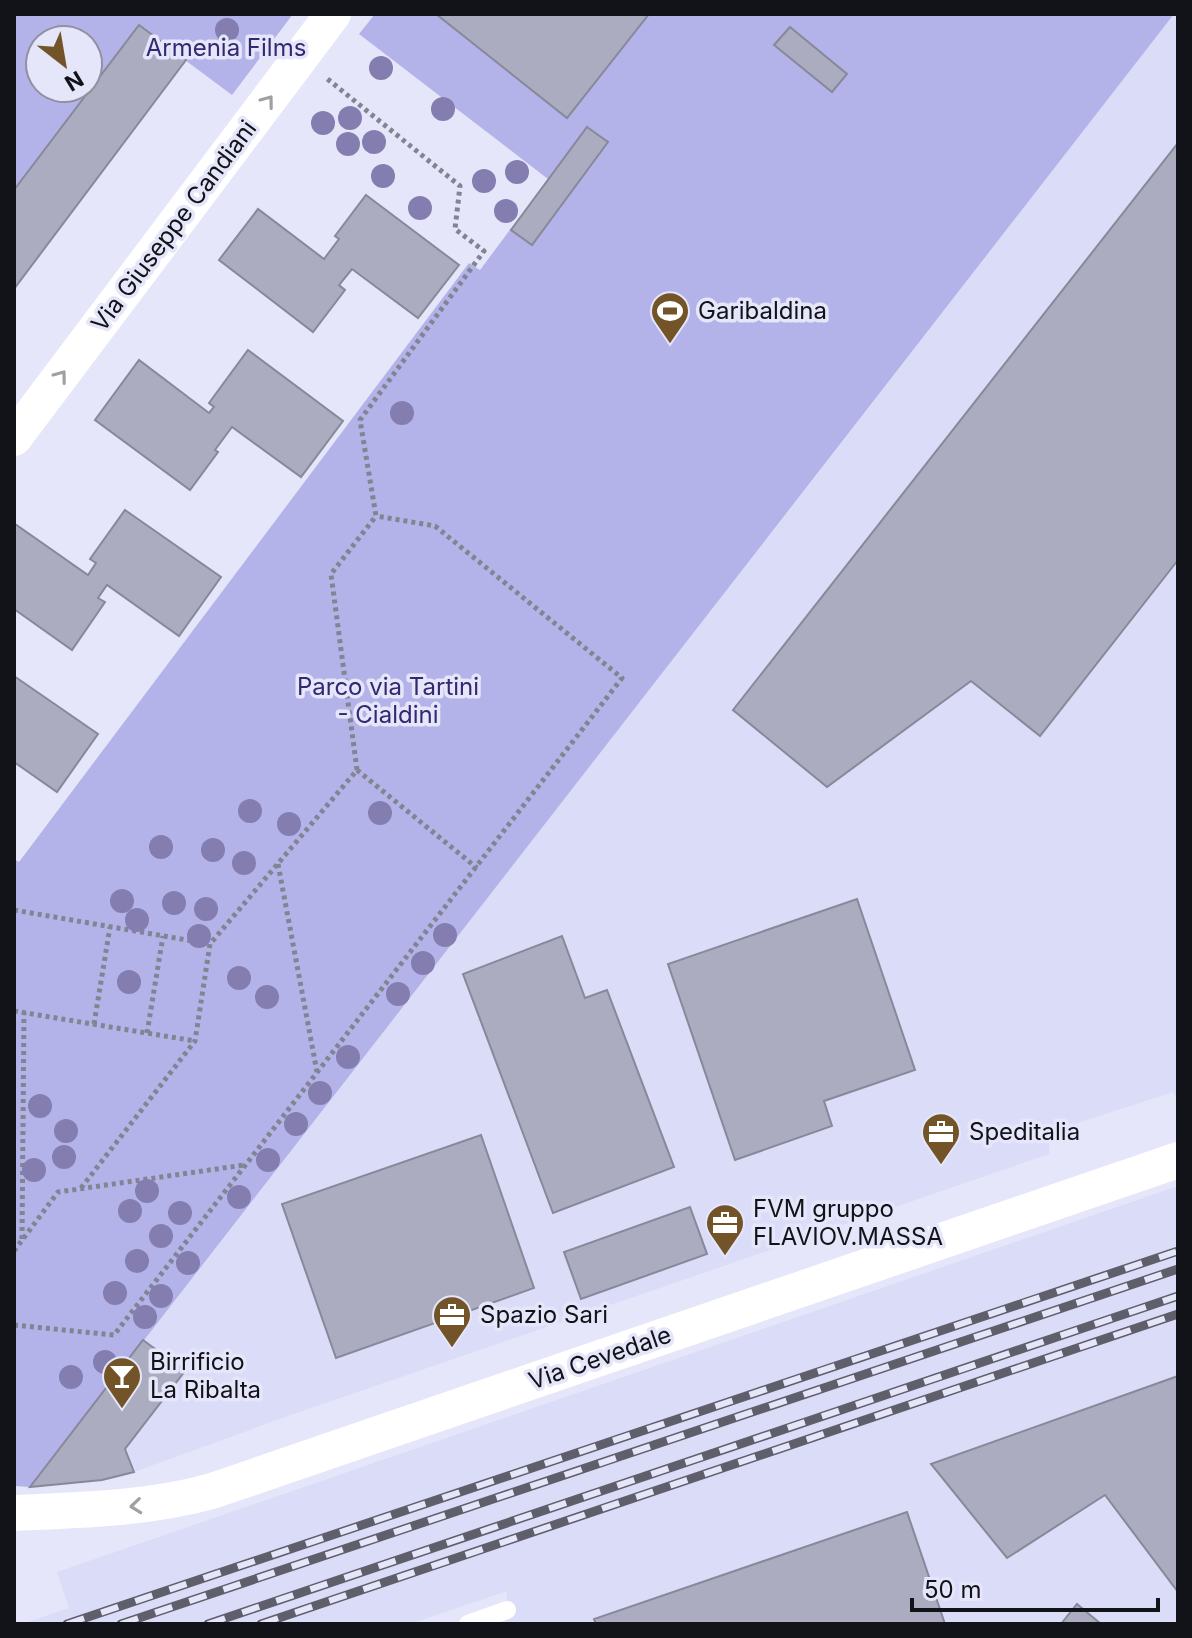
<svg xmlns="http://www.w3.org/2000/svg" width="1192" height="1638" viewBox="0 0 1192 1638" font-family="Inter,sans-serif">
	<rect width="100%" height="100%" fill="#e5e6fa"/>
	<path fill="#dbdcf8" d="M 1174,14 L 1178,14 L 1178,1100 L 1173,1092 L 1050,1132 L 1049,1154 L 288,1416 L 134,1472 L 102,1480 L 30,1487 Z
		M 1178,1186 L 1178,1624 L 506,1624 L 507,1591 L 410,1624 L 22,1624 L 69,1608 L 57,1572 Z"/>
	<path fill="#b3b3e9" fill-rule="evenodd" d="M 14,14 L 293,14 L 232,95 L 138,25 L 14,190 ZM 40,40 L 88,40 L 88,88 L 40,88 Z
		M 375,14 L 1174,14 L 30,1487 L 14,1486 L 14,859 L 19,862 L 469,263 L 480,270 L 548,179 L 359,34 Z"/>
	<path fill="#acacc0" stroke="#87889a" stroke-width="2" d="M 436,14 L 649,14 L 567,118 Z
		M 139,25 L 186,60 L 14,289 L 14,190 Z
		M 790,27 L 847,74 L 832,92 L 774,45 Z
		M 587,127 L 608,142 L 532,245 L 511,230 Z
		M 1178,143 L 1178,560 L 1040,736 L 971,681 L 827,787 L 733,710 Z
		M 366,195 L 459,265 L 418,318 L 352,269 L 339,285 L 345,290 L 313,332 L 219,260 L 258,209 L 324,259 L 339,239 L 335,236 Z
		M 248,350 L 343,421 L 301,477 L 232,427 L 215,450 L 218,452 L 190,490 L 95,420 L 139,360 L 209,413 L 214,407 L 209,403 Z
		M 125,510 L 221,577 L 179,636 L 107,585 L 98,598 L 105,602 L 72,650 L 14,609 L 14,526 L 15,524 L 88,575 L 96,563 L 90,559 Z
		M 14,676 L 98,734 L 57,792 L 14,762 Z
		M 857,899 L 915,1070 L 824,1101 L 832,1126 L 735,1160 L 668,964 Z
		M 562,936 L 585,998 L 607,990 L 674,1167 L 553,1213 L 463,974 Z
		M 481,1135 L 534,1288 L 336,1358 L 282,1204 Z
		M 690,1207 L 707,1254 L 581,1299 L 564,1252 Z
		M 143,1340 L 185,1371 L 125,1449 L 134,1472 L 102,1480 L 30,1487 Z
		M 1178,1376 L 1178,1592 L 1105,1495 L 1007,1558 L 931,1464 Z
		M 907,1512 L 945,1624 L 596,1624 L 594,1619 Z
		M 1077,1604 L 1101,1624 L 1061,1624 Z"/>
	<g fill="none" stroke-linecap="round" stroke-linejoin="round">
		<path stroke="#838492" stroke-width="5" stroke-dasharray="4 4" stroke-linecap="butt" d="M 357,770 L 477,868
			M 278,864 L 317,1072
			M 14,910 L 210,944
			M 14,1011 L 195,1041
			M 94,1024 L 110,927
			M 147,1033 L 163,936
			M 81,1188 L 195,1041 L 210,944 L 357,770 L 331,574 L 376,516 L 360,420 L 484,251 L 455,229 L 460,186 L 325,77
			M 22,1239 L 24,1012
			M 14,1251 L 58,1192 L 244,1165
			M 14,1325 L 114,1335 L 622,678 L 435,526 L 376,516"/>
		<path stroke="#fff" stroke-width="18" d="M 468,1624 L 507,1610"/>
		<path stroke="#fff" stroke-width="36" d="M 14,438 L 333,14
			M 14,1513 C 81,1510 147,1509 212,1491 L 1178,1160"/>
		<defs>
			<path id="rail" d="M 67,1624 L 1178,1251
				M 121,1624 L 1178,1269
				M 208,1624 L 1178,1296
				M 261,1624 L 1178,1314"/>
		</defs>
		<use href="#rail" stroke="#5f5f6b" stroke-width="9"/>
		<use href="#rail" stroke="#e5e6fa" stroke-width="6" stroke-dasharray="18" stroke-linecap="butt"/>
	</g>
	<g fill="#837eaf">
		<circle cx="227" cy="30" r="12"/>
		<circle cx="381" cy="68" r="12"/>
		<circle cx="443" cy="109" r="12"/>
		<circle cx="350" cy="118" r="12"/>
		<circle cx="323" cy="123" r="12"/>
		<circle cx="374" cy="142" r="12"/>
		<circle cx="348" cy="144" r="12"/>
		<circle cx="517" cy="172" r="12"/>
		<circle cx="383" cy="176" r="12"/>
		<circle cx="484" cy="181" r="12"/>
		<circle cx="420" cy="208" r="12"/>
		<circle cx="506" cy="211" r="12"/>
		<circle cx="402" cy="413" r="12"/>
		<circle cx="250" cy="811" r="12"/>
		<circle cx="380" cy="813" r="12"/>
		<circle cx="289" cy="824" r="12"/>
		<circle cx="161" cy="847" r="12"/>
		<circle cx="213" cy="850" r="12"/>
		<circle cx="244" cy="863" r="12"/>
		<circle cx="122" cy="901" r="12"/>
		<circle cx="174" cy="903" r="12"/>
		<circle cx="206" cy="909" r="12"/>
		<circle cx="137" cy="920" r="12"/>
		<circle cx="445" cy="935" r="12"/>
		<circle cx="199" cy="936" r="12"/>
		<circle cx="423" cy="963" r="12"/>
		<circle cx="239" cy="978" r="12"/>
		<circle cx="129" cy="982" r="12"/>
		<circle cx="398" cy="994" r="12"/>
		<circle cx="267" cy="997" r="12"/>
		<circle cx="348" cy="1057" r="12"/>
		<circle cx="320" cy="1093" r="12"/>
		<circle cx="40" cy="1106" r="12"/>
		<circle cx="296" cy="1124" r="12"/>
		<circle cx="66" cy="1131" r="12"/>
		<circle cx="64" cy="1157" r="12"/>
		<circle cx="268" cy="1160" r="12"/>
		<circle cx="34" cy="1170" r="12"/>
		<circle cx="147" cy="1191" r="12"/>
		<circle cx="239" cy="1197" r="12"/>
		<circle cx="130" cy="1211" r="12"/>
		<circle cx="180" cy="1213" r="12"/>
		<circle cx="161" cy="1236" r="12"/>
		<circle cx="137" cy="1261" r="12"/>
		<circle cx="188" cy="1263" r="12"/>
		<circle cx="115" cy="1293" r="12"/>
		<circle cx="161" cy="1296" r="12"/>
		<circle cx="145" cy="1317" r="12"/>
		<circle cx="105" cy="1362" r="12"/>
		<circle cx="71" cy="1377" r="12"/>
	</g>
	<defs><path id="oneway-chevron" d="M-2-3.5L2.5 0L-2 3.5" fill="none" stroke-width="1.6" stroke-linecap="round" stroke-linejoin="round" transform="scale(2)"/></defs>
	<g stroke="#a0a0a3">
		<use href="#oneway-chevron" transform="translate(268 101) rotate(-53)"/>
		<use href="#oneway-chevron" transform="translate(61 376) rotate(-53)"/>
		<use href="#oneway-chevron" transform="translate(136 1506) rotate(174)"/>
	</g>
	<defs>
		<symbol id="stadium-pin" viewBox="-11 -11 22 30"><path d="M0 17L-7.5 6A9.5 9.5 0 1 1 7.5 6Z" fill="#725428" stroke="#e5e6fa"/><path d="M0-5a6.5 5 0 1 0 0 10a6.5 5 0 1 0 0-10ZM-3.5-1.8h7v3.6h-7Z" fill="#fff"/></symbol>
		<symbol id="office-pin" viewBox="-11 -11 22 30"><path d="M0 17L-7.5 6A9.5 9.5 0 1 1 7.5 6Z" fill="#725428" stroke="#e5e6fa"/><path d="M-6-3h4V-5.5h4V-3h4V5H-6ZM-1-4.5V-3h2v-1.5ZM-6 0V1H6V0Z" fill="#fff"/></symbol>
		<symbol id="bar-pin" viewBox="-11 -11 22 30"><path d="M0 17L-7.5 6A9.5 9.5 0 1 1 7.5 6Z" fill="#725428" stroke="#e5e6fa"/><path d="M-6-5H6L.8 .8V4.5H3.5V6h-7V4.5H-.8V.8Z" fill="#fff"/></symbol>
	</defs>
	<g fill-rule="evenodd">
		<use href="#stadium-pin" x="648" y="289" width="44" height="60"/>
		<use href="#office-pin" x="919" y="1110" width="44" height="60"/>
		<use href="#office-pin" x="703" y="1201" width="44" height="60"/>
		<use href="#office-pin" x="430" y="1293" width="44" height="60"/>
		<use href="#bar-pin" x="100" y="1354" width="44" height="60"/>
	</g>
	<g text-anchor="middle" stroke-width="7" stroke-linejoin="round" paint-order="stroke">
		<g font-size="24" fill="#332871" stroke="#e5e6fa">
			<text x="226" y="56">Armenia Films</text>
			<text x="388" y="695">Parco via Tartini<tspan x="388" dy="28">- Cialdini</tspan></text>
		</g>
		<g font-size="24" fill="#121219" stroke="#e5e6fa">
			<text transform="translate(174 226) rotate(-53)" y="8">Via Giuseppe Candiani</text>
			<text transform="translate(600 1358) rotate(-19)" y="8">Via Cevedale</text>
		</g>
		<g font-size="24" fill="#121219" stroke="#e5e6fa" text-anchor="start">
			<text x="698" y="319">Garibaldina</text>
			<text x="969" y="1140">Speditalia</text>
			<text x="753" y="1217">FVM gruppo<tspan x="753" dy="28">FLAVIOV.MASSA</tspan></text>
			<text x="480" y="1323">Spazio Sari</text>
			<text x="150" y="1370">Birrificio<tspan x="150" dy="28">La Ribalta</tspan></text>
		</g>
	</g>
	<rect width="1192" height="1638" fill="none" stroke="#121219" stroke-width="32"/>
	<g transform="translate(64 64) rotate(149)"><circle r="38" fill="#e5e6fa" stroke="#9191a0" stroke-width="2"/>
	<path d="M0-6L14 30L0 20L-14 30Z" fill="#725428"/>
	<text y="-12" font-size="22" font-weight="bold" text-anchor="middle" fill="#121219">N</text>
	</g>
	<path d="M912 1598v12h246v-12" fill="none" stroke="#121219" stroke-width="4"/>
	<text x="924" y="1598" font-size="24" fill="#121219" stroke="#e5e6fa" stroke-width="6" paint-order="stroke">50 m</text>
</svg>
